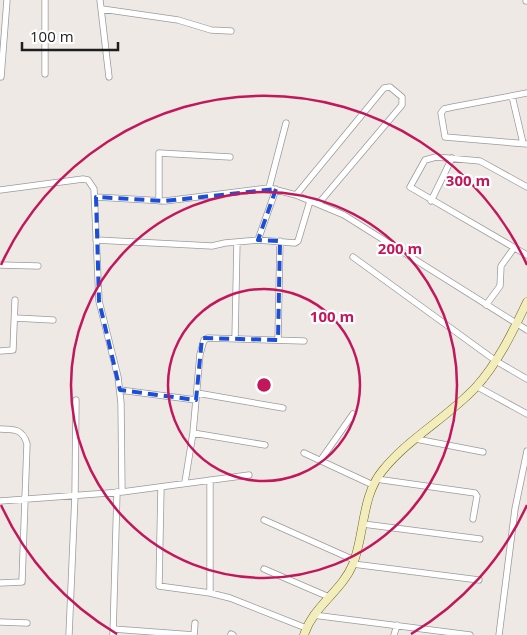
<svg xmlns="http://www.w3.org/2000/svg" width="527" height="635" viewBox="0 0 527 635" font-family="'Open Sans',sans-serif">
	<rect width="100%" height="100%" fill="#eee9e5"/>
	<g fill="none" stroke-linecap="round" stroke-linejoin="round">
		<defs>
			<path id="street" d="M 100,0 L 109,77
				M 526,1 L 527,1
				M 102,9 L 178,20 L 211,30 L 231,31
				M 45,74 L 45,0
				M 1,77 L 7,0
				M 527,93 L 453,107 L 444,109 L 441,113 L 445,137 L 527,144
				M 512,96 L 523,143
				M 527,187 L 480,161 L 436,157 L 425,160 L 410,187 L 527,255
				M 269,188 L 286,123
				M 0,190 L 83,179 L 88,180 L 94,189 L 99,301 L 118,377 L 121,403 L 122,492
				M 296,195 L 384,88 L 390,87 L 402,97 L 402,105 L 319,203
				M 96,197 L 165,201 L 269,188 L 296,195 L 344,215 L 527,330
				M 159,201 L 159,153 L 230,157
				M 431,201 L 452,158
				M 96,240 L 212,246 L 225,243 L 258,240 L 295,243 L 298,241 L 310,201
				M 258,240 L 276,189
				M 353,257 L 496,361 L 527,379
				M 0,265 L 38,266
				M 486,305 L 500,286 L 501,266 L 514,248
				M 15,318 L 53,320
				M 235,339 L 237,242
				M 278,340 L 280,241
				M 0,351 L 13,350 L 15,300
				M 476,386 L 527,414
				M 120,390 L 196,400
				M 197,393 L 283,408
				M 0,429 C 14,429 23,429 27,444 L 22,582 L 0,583
				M 193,433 L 265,445
				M 416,439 L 483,452
				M 304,453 L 373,485
				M 320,461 L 353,414
				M 376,479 L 475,493 L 477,496 L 473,519
				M 210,480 L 210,593
				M 185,482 L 193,433 L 200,354 L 204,340 L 208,338 L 304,341
				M 161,487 L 159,586 L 210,593 L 230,598 L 306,628
				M 0,501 L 122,492 L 249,475
				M 264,520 L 354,560
				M 363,524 L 480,539
				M 353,564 L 479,580
				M 264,569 L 329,597
				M 313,615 L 470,635
				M 0,622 L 27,623
				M 113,629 L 194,635
				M 231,634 L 233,635
				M 69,635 L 75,495 L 76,400
				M 113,635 L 117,492
				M 194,635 L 195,623
				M 394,635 L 397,625
				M 499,635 L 515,509 L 527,451"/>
			<path id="secondary" d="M 304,635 C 313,606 342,591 353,564 C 365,534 361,496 383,470 C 409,438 448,417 476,387 C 498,363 513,331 527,302"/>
		</defs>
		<use href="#street" stroke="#9b9b9b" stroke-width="7"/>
		<use href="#secondary" stroke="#696410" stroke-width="9"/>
		<use href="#street" stroke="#fff" stroke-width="5.5"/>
		<use href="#secondary" stroke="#f3edbd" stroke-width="8"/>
	</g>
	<path fill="none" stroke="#1d4ed8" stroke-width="4" stroke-dasharray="10 6" stroke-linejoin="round" d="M 276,189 L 258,240 L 280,241 L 278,340 L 202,338 L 196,400 L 120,390 L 99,301 L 96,197 L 165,201 Z"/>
	<g fill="none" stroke="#c2185b" stroke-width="2.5">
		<circle cx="264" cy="385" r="96"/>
		<circle cx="264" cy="385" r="193"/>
		<path d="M527 505A289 289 0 0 1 411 634M117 634A289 289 0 0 1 1 505M1 265A289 289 0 0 1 527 265"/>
	</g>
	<circle cx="264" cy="385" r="8" fill="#c2185b" stroke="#fff" stroke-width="2.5"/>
	<g font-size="15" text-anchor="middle" font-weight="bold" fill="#c2185b" stroke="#fff" stroke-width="4.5" stroke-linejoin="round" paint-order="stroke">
		<text x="468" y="186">300 m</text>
		<text x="400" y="254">200 m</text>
		<text x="332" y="322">100 m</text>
	</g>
	<path d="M22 42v8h96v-8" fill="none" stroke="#1e1e1e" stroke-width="2.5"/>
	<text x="30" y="42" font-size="15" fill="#1e1e1e" stroke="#ffffff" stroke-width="4" paint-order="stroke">100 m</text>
</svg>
